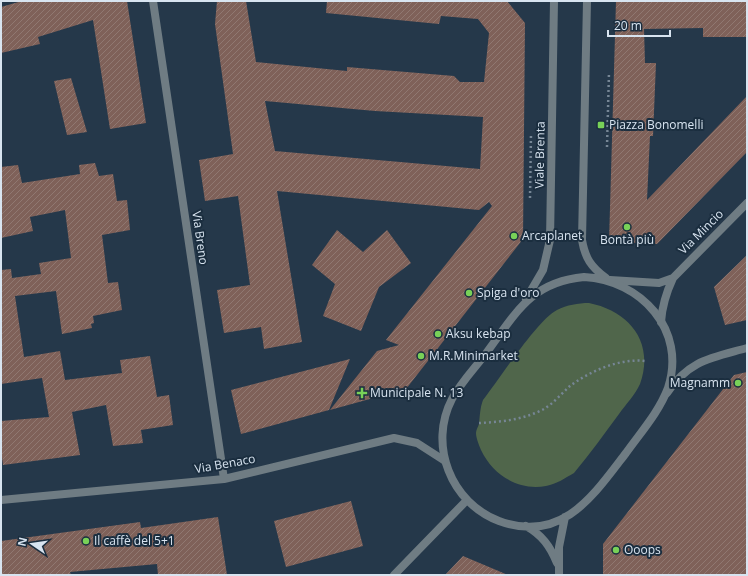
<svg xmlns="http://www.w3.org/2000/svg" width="748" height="576" viewBox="0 0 748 576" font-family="'Open Sans',sans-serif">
	<defs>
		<pattern id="building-hatch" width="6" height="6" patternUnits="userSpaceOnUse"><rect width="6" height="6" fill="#7f6159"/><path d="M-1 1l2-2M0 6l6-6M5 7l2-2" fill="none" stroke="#907871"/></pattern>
	</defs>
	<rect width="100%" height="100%" fill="#25384a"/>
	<path fill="#50664b" d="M 589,303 C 629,311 655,342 640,384 C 635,395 626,404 619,414 C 604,434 590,454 574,473 C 565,478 557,484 546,486 C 518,491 493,475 481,450 C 479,445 476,438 476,433 C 476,430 478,427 479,424 C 480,415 480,408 483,400 C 499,380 537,320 557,310 C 567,305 578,303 589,303 Z"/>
	<path fill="url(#building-hatch)" fill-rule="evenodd" d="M 22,1 L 127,1 L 146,123 L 110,129 L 93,20 L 38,37 L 40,44 L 1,53 L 1,7 Z
		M 217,1 L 246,1 L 256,62 L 347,71 L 347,67 L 454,76 L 460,82 L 484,82 L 489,33 L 478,19 L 441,16 L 439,24 L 326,13 L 327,1 L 507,1 L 525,23 L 523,239 L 406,389 L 330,410 L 377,351 L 399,345 L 386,340 L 492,206 L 489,202 L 479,210 L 277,191 L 302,342 L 264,349 L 261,327 L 224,333 L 217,290 L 250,285 L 238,196 L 205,201 L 199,160 L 233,154 L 215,24 ZM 265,101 L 375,111 L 483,117 L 480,169 L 275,151 Z
		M 616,1 L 747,1 L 747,37 L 703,37 L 703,28 L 644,29 L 645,63 L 656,63 L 653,136 L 650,136 L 647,200 L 747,96 L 747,152 L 657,244 L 609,242 Z
		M 71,78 L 87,132 L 67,135 L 54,81 Z
		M 95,163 L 99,176 L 113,174 L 117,201 L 127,200 L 130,230 L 102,235 L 108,283 L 118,282 L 122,310 L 93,316 L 94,323 L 91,324 L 92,328 L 62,334 L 56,291 L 15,296 L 24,357 L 60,351 L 65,380 L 122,373 L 120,360 L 150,356 L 157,397 L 169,395 L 173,425 L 141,430 L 143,443 L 113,446 L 106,405 L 72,412 L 80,455 L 3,465 L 1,450 L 1,421 L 49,417 L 42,378 L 1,384 L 1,270 L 11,269 L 12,278 L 41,274 L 39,263 L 71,258 L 65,210 L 30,217 L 33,231 L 1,238 L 1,167 L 18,165 L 22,183 L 80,174 L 79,165 Z
		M 337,230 L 363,252 L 387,230 L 411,263 L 379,287 L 361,331 L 323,316 L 335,284 L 312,265 Z
		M 747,255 L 747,320 L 725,325 L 714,287 Z
		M 350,359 L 329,410 L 241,434 L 231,390 Z
		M 747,372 L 747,575 L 603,575 L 603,544 L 734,375 Z
		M 351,501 L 363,546 L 286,567 L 274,521 Z
		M 218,517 L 227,575 L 158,575 L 157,564 L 70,572 L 71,575 L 1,575 L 1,541 L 140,522 L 141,528 Z
		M 463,556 L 508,575 L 445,575 Z"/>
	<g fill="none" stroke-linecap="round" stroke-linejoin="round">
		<path stroke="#768695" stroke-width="2.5" stroke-dasharray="2 3" stroke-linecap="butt" d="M 607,147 L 609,72
			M 530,198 L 531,133
			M 479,423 C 500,422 522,420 542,410 C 552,405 561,394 570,386 C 590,371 620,358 645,361"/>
		<path stroke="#6f7c83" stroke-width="8" d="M 394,575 L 467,500"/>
		<path stroke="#6f7c83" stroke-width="8" d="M 153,1 L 224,479
			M 673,278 L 747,203
			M 610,280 L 659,283 L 673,278 C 666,293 662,306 661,322
			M 667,393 C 689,360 711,358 747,348
			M 1,500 L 224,479 L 394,438 L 417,443 L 445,461"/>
		<path stroke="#6f7c83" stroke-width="8" d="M 587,1 L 582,240 C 585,258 591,267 606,278
			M 584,277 C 641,280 687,330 668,388 C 659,412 641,432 626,453 C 593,496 562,544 499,521 C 451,503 428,445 452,399 C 461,382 476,367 487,352 C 516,313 531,282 584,277 Z
			M 526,299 L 543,270 L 550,240 L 554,1
			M 526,526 C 542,535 550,546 557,563
			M 559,575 L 559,547 L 565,517"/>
	</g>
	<g fill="#78d158" stroke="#1b2e3f" stroke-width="1.5">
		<rect x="597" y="121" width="8" height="8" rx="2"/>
		<circle cx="627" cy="227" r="4"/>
		<circle cx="514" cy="236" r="4"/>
		<circle cx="469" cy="293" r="4"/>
		<circle cx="438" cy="334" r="4"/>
		<circle cx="421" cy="356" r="4"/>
		<circle cx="738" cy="383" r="4"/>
		<path d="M360 387h4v4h4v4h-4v4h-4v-4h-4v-4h4z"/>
		<circle cx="86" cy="541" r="4"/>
		<circle cx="616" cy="550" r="4"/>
	</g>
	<g text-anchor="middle" stroke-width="4" stroke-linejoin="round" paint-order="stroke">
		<g font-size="12" fill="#d8e4f0" stroke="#1b2e3f" text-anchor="start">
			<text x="609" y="129">Piazza Bonomelli</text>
			<text x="522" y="240">Arcaplanet</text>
			<text x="627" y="244" text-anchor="middle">Bontà più</text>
			<text x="477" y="297">Spiga d'oro</text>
			<text x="446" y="338">Aksu kebap</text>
			<text x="429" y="360">M.R.Minimarket</text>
			<text x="730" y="387" text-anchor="end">Magnamm</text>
			<text x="370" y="397">Municipale N. 13</text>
			<text x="94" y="545">Il caffè del 5+1</text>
			<text x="624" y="554">Ooops</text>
		</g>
		<g font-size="12" fill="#d8e4f0" stroke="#1b2e3f">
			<text transform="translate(540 155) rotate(-89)" y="4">Viale Brenta</text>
			<text transform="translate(701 232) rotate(-45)" y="4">Via Mincio</text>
			<text transform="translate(200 238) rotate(82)" y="4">Via Breno</text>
			<text transform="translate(225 464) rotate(-10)" y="4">Via Benaco</text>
		</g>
	</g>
	<rect width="748" height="576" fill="none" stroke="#d8e4f0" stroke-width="4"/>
	<g transform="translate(32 544) rotate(283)" stroke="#1b2e3f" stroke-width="3" paint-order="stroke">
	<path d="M0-3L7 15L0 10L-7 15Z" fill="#d8e4f0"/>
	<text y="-6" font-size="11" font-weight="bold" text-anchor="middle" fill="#d8e4f0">N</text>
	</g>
	<path d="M608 30v6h62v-6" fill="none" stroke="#d8e4f0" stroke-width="2"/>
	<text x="614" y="30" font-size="12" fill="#d8e4f0" stroke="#1b2e3f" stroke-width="3" paint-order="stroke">20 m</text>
</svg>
